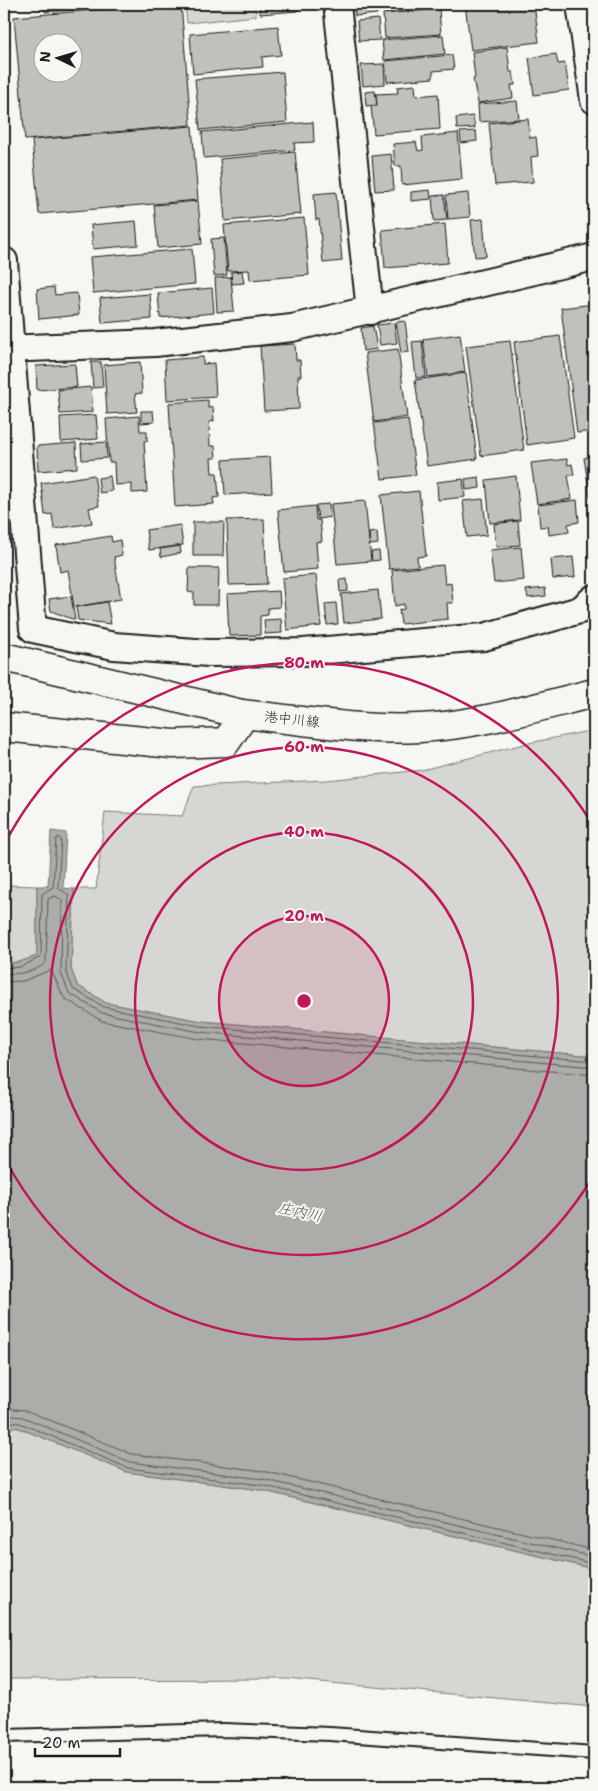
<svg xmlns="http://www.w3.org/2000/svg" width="598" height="1791" viewBox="0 0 598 1791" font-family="'Shantell Sans','Klee One',sans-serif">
	<rect width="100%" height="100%" fill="#f6f6f2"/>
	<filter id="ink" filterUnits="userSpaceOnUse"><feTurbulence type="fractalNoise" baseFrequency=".02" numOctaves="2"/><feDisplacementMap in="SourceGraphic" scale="10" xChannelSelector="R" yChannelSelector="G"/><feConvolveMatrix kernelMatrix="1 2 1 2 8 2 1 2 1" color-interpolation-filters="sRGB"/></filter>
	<g filter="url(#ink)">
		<path fill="#d6d6d2" stroke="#797977" d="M 185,4 L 255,4 L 256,16 L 187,23 Z
			M 594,730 L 594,1056 L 201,1021 L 106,1003 L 77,985 L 71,969 L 74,889 L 96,889 L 105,812 L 182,816 L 194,786 L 327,780 L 422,770 L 524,744 Z
			M 4,796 L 7,885 L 37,886 L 37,956 L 19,962 L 4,963 Z
			M 4,1426 L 19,1428 L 127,1472 L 260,1490 L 594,1569 L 594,1707 L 287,1679 L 4,1680 Z"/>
		<path fill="#acaca9" stroke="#727271" d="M 51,831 L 66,833 L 63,888 L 74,889 L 71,969 L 77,985 L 106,1003 L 201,1021 L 594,1056 L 594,1569 L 260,1490 L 127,1472 L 19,1428 L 4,1426 L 4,963 L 19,962 L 37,956 L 37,886 L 48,886 Z"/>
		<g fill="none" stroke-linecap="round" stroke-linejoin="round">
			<path stroke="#565654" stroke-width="1" d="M 4,968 L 20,967 L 41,957 L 42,894 L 53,887 L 56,839 L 59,837 L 61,840 L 58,888 L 69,895 L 66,971 L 73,989 L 104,1007 L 200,1026 L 594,1061
				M 4,974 C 18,974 36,973 46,962 L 48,899 L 55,896 L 62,900 L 61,973 L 69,993 L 102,1013 L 200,1032 L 594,1067
				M 4,982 L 23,981 L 51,970 L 64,998 L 102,1021 L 199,1039 L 594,1075
				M 4,1408 L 25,1410 L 132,1454 L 263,1471 L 594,1550
				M 4,1415 L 23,1417 L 130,1462 L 262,1479 L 594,1557
				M 4,1421 L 20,1423 L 128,1468 L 261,1485 L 594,1564"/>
		</g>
		<path fill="#c0c0bd" stroke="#1c1c1c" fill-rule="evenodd" d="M 44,4 L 108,4 L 108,7 L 45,12 Z
			M 163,4 L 181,4 L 191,125 L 25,140 L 14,17 ZM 42,42 L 72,42 L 72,72 L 42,72 Z
			M 259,4 L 298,4 L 298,11 L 260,14 Z
			M 354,4 L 376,4 L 377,14 L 355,16 Z
			M 385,4 L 438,4 L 439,9 L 386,13 Z
			M 465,4 L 534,4 L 539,42 L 471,50 Z
			M 439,9 L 441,34 L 385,38 L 383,14 Z
			M 378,19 L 380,40 L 359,41 L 357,21 Z
			M 278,26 L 281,55 L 262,57 L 263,67 L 193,74 L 190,34 Z
			M 443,35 L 445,54 L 384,60 L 382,40 Z
			M 507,47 L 510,72 L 513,72 L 515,85 L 511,85 L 513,98 L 478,103 L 473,79 L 475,78 L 472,52 Z
			M 556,54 L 558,64 L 565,63 L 569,90 L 534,95 L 529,58 Z
			M 452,55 L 454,69 L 433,71 L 433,78 L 387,82 L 385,61 Z
			M 384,64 L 385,84 L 363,86 L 361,65 Z
			M 283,72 L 287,122 L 200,130 L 195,79 Z
			M 415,85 L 416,96 L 438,94 L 440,129 L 374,134 L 371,106 L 377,106 L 376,94 L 398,93 L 397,87 Z
			M 375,91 L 377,105 L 366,106 L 365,92 Z
			M 517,101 L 519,119 L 479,122 L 478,104 Z
			M 473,116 L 475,128 L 457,129 L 456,118 Z
			M 528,119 L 530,138 L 536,137 L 538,156 L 531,157 L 533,182 L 495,185 L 489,123 Z
			M 313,122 L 314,142 L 294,143 L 295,150 L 204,158 L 202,132 Z
			M 192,126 L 198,200 L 39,214 L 32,140 Z
			M 476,131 L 477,141 L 461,143 L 460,132 Z
			M 458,133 L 462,179 L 402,185 L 401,166 L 395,166 L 393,144 L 416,142 L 418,151 L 423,150 L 422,137 Z
			M 295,152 L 301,214 L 225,221 L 220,159 Z
			M 391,154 L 394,190 L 375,191 L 372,156 Z
			M 430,190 L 431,199 L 411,201 L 411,192 Z
			M 336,192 L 342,261 L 323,263 L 319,219 L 316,220 L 314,194 Z
			M 468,193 L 470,217 L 448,219 L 446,195 Z
			M 444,195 L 447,220 L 434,221 L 432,196 Z
			M 198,201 L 202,244 L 158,248 L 154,205 Z
			M 304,218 L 309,275 L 250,280 L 249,270 L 228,271 L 224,225 Z
			M 483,219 L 486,256 L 475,257 L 471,220 Z
			M 136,221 L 138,245 L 93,249 L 91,225 Z
			M 445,224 L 448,263 L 385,268 L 382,230 Z
			M 224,238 L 227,275 L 214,276 L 211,239 Z
			M 192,249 L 195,284 L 93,293 L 90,257 Z
			M 242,271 L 244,283 L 232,284 L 231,272 Z
			M 231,277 L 234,311 L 217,312 L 215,278 Z
			M 54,287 L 55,295 L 77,293 L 79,315 L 39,319 L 37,289 Z
			M 212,288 L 214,313 L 160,318 L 158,293 Z
			M 150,294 L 152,319 L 102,323 L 100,298 Z
			M 594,304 L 594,431 L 577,433 L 561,308 Z
			M 405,321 L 409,352 L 401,353 L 396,322 Z
			M 394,323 L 397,343 L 380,345 L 377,325 Z
			M 373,326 L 377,349 L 363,351 L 361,328 Z
			M 460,334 L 465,372 L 428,377 L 423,339 Z
			M 560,336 L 574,438 L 527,445 L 514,342 Z
			M 422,341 L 426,377 L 416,378 L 412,342 Z
			M 510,341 L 524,450 L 481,456 L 466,346 Z
			M 295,344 L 296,360 L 300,360 L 301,376 L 298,376 L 299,409 L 264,411 L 260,346 Z
			M 398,349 L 407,417 L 374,422 L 365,353 Z
			M 203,357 L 203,364 L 214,363 L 216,397 L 167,400 L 165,360 Z
			M 91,362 L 101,362 L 103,387 L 93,388 Z
			M 140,362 L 142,393 L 135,394 L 137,412 L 107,414 L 104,365 Z
			M 75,364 L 77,387 L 37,390 L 36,366 Z
			M 466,373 L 477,459 L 427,466 L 415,380 Z
			M 91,387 L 93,412 L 60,414 L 58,390 Z
			M 208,400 L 208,408 L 213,407 L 214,421 L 209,422 L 210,446 L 215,446 L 216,458 L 211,458 L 212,473 L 217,473 L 219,497 L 213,498 L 214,504 L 175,507 L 169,403 Z
			M 141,411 L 153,411 L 154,422 L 141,423 Z
			M 96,415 L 98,439 L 61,442 L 60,417 Z
			M 139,416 L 140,431 L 147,431 L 147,441 L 144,441 L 147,492 L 132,493 L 132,484 L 115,485 L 114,462 L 109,462 L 106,419 Z
			M 408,419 L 416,475 L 382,479 L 374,423 Z
			M 106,442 L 107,458 L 82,460 L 81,444 Z
			M 76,443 L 77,468 L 38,471 L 37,446 Z
			M 594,456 L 594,522 L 584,458 Z
			M 270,457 L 272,492 L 225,495 L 223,460 Z
			M 567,459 L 568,465 L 572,464 L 574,475 L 568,475 L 572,499 L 537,504 L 531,463 Z
			M 94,475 L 99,506 L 89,508 L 92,523 L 54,529 L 52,514 L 45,515 L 41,483 Z
			M 110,476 L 112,491 L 100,493 L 98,478 Z
			M 516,476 L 520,520 L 490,523 L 486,480 Z
			M 479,477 L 480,488 L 466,490 L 465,479 Z
			M 463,479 L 465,497 L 438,500 L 437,482 Z
			M 419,491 L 426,556 L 417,557 L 418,566 L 389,569 L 381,495 Z
			M 483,499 L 487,535 L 467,537 L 463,501 Z
			M 577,500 L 579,522 L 568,524 L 569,532 L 549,535 L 548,526 L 540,527 L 538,505 Z
			M 365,501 L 371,561 L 337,564 L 331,504 Z
			M 329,504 L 330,517 L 318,519 L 316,505 Z
			M 315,506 L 316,520 L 320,520 L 322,541 L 316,542 L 318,569 L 284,572 L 278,510 Z
			M 264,519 L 267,584 L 229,585 L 227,520 Z
			M 518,521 L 520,545 L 496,547 L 494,524 Z
			M 193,522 L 224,522 L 223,556 L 193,556 Z
			M 180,525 L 183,545 L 149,550 L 146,530 Z
			M 377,532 L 378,544 L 370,545 L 369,533 Z
			M 111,536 L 112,542 L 120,540 L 122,555 L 114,557 L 121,599 L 74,607 L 68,570 L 60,572 L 56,545 Z
			M 180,546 L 181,553 L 161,557 L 160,549 Z
			M 521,547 L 524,580 L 494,583 L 490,550 Z
			M 379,551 L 380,560 L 372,561 L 371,552 Z
			M 573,557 L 575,577 L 553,579 L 551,559 Z
			M 443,565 L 445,584 L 451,583 L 453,603 L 447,603 L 448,619 L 401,624 L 399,610 L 404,609 L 404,604 L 395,606 L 392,570 Z
			M 189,568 L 219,568 L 218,605 L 194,605 L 194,593 L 188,592 Z
			M 4,569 L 6,569 L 7,618 L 4,618 Z
			M 316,575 L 321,626 L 287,630 L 282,578 Z
			M 347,579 L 348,591 L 340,592 L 339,580 Z
			M 545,588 L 546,596 L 528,598 L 526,590 Z
			M 378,590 L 381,619 L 344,623 L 341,594 Z
			M 279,591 L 280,607 L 268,608 L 268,615 L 260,616 L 260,635 L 229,636 L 227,594 Z
			M 71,596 L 75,620 L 51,611 L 49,599 Z
			M 107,602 L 111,624 L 78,620 L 76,607 Z
			M 336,603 L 338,624 L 327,625 L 325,604 Z
			M 281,619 L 282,633 L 265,634 L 264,620 Z"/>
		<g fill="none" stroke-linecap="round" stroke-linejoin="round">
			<defs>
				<path id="service" d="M 4,1736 L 224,1730 L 330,1734 L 594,1753"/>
				<path id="minor" d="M 337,4 L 370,311
					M 580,4 L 594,100
					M 4,261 L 33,629 L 114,646 L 209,653 L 303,652 L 484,637 L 580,610 L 594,598
					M 4,349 L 155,343 L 292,328 L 594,257"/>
				<path id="tertiary" d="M 4,657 L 242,714"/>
				<path id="secondary" d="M 4,727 L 173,744 L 226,742 L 239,723 L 242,714 C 300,720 360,731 420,728 C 479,725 537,707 594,693"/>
			</defs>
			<use href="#service" stroke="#1c1c1c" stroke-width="16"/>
			<use href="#minor" stroke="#1c1c1c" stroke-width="30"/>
			<use href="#tertiary" stroke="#1c1c1c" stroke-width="31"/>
			<use href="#secondary" stroke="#1c1c1c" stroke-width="31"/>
			<use href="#service" stroke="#f6f6f2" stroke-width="12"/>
			<use href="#minor" stroke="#f6f6f2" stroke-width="26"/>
			<use href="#tertiary" stroke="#f6f6f2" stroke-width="28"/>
			<use href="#secondary" stroke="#f6f6f2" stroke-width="28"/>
		</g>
	</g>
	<circle cx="304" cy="1001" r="85" fill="#c2185b" fill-opacity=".12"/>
	<g fill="none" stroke="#c2185b" stroke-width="2.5">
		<circle cx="304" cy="1001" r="85"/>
		<circle cx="304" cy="1001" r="169"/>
		<circle cx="304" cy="1001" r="254"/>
		<path d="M594 1175A338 338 0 0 1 4 1157M4 845A338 338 0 0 1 594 827"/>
	</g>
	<g text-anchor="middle" stroke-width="4" stroke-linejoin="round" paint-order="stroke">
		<g font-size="14" fill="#1c1c1c" stroke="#f6f6f2">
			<text transform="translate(292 719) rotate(6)" y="5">港中川線</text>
		</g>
		<g font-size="15" font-style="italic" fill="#565654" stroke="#f6f6f2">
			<text transform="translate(300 1212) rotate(12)" y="5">庄内川</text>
		</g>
	</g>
	<circle cx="304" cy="1001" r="8" fill="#c2185b" stroke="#f6f6f2" stroke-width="2.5"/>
	<g font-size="15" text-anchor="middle" font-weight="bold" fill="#c2185b" stroke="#f6f6f2" stroke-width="4" stroke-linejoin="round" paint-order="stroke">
		<text x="304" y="668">80 m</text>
		<text x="304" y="752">60 m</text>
		<text x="304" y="837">40 m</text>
		<text x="304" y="921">20 m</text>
	</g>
	<rect width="598" height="1791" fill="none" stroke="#f6f6f2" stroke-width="20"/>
	<rect x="10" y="10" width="578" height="1771" fill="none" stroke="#1c1c1c" stroke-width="2" filter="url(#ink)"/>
	<g transform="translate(58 58) rotate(275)"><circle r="24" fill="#f6f6f2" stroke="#9f9f9c"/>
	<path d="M0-4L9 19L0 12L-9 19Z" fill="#1c1c1c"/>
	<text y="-8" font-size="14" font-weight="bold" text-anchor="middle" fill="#1c1c1c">N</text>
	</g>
	<path d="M35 1748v8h85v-8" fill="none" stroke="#1c1c1c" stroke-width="2.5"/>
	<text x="42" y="1748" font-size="15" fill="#1c1c1c" stroke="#f6f6f2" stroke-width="4" paint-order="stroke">20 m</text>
</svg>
